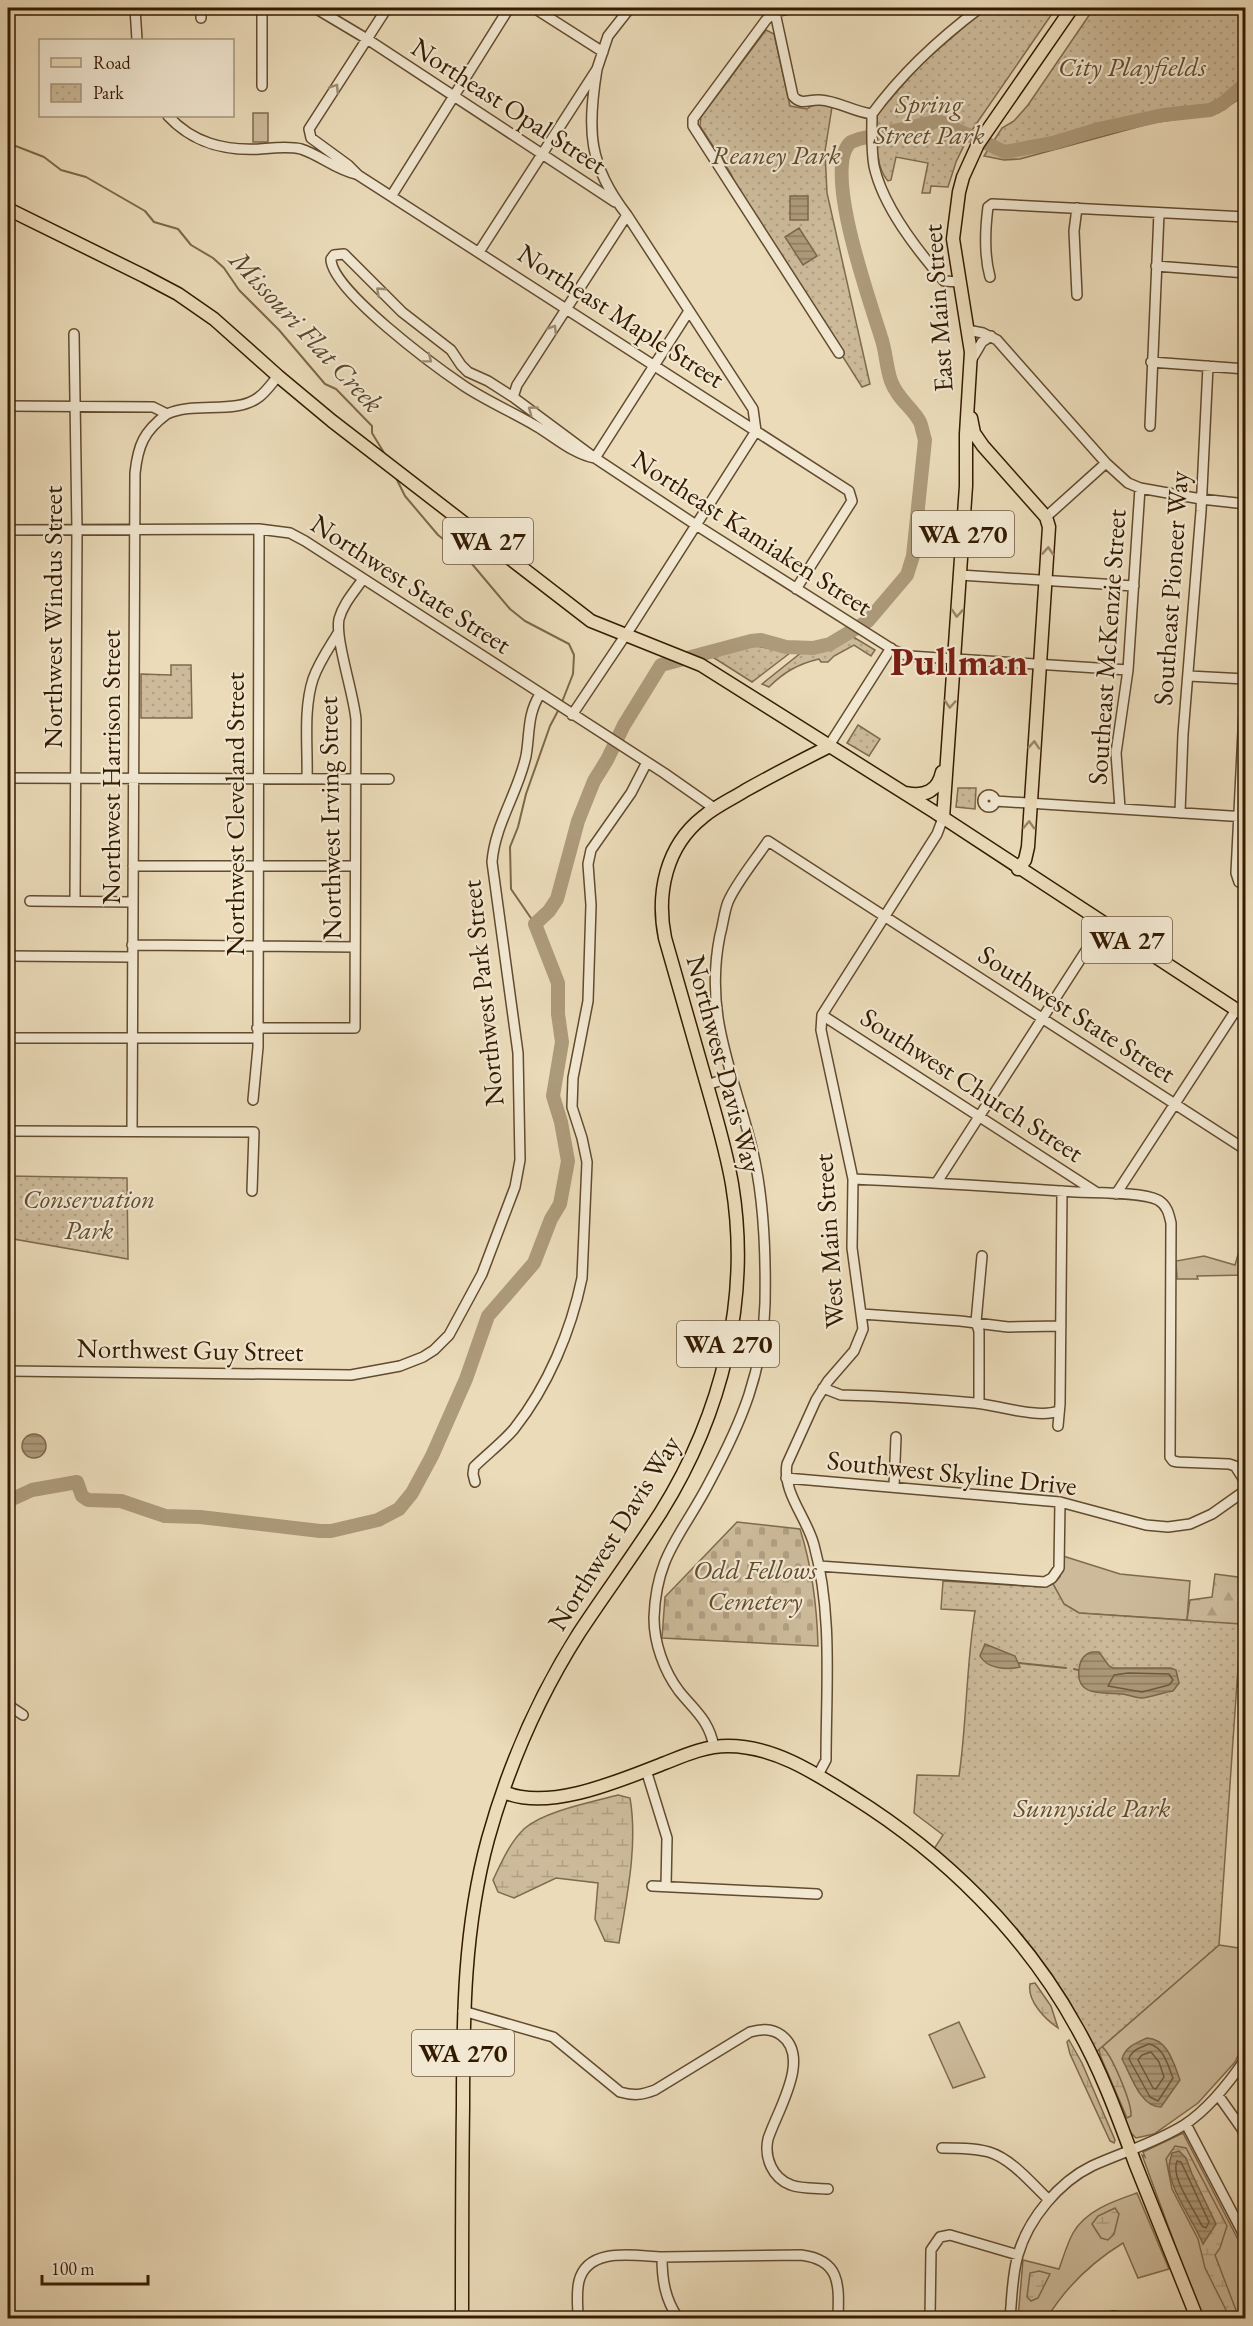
<svg xmlns="http://www.w3.org/2000/svg" width="1253" height="2326" viewBox="0 0 1253 2326" font-family="'EB Garamond',serif">
	<defs>
		<pattern id="forest-firs" width="22" height="20" patternUnits="userSpaceOnUse" patternTransform="scale(1.5)"><rect width="22" height="20" fill="#ccba9a"/><path d="M5 1l3.5 6h-7zM16 11l3.5 6h-7z" fill="#b09f83"/></pattern>
		<pattern id="wetland-marsh" width="20" height="14" patternUnits="userSpaceOnUse" patternTransform="scale(1.5)"><rect width="20" height="14" fill="#ccba9a"/><path d="M1 5h8M5 5V1M11 12h8M15 12V8" fill="none" stroke="#b09f83"/></pattern>
		<pattern id="cemetery-stones" width="16" height="16" patternUnits="userSpaceOnUse" patternTransform="scale(1.5)"><rect width="16" height="16" fill="#ccba9a"/><path d="M2 7V4a2 2 0 0 1 4 0v3zM10 15v-3a2 2 0 0 1 4 0v3z" fill="#b09f83"/></pattern>
		<pattern id="park-dots" width="8" height="8" patternUnits="userSpaceOnUse" patternTransform="scale(1.5)"><rect width="8" height="8" fill="#ccba9a"/><path d="M2 2h.1M6 6h.1" fill="none" stroke="#b09f83" stroke-width="1.8" stroke-linecap="round"/></pattern>
		<pattern id="water-rules" width="6" height="5" patternUnits="userSpaceOnUse" patternTransform="scale(1.5)"><rect width="6" height="5" fill="#ad9a7a"/><path d="M0 2.5h6" fill="none" stroke="#8e7d62"/></pattern>
	</defs>
	<rect width="100%" height="100%" fill="#ebdbb9"/>
	<filter id="stains"><feTurbulence type="fractalNoise" baseFrequency=".00333" numOctaves="4"/><feColorMatrix values="0 0 0 0 .2 0 0 0 0 .09 0 0 0 0 .02 0 0 0 .5 -.17"/></filter>
	<radialGradient id="worn" r=".72"><stop offset=".6" stop-color="#630" stop-opacity="0"/><stop offset="1" stop-color="#630" stop-opacity=".3"/></radialGradient>
	<path fill="#ccba9a" stroke="#806a4d" stroke-width="1.5" d="M 253,113 L 268,113 L 268,142 L 253,142 Z
		M 1245,1231 L 1245,1275 L 1197,1276 L 1198,1279 L 1177,1279 L 1176,1261 L 1204,1256 L 1235,1265 Z
		M 1063,1556 L 1120,1574 L 1190,1581 L 1187,1620 L 1079,1613 L 1064,1604 L 1053,1584 L 1060,1577 Z
		M 1240,1627 L 1245,1627 L 1245,1689 L 1237,1687 Z
		M 1219,1945 L 1245,1949 L 1245,2041 L 1235,2062 L 1198,2103 L 1154,2134 L 1136,2138 L 1129,2131 L 1096,2052 Z
		M 959,2022 L 985,2077 L 953,2088 L 929,2035 Z
		M 1183,2133 L 1245,2253 L 1245,2318 L 1202,2318 L 1142,2155 L 1145,2157 L 1143,2152 Z
		M 1137,2193 L 1169,2269 L 1138,2278 L 1123,2243 C 1092,2262 1066,2287 1047,2318 L 1018,2318 L 1023,2260 L 1059,2269 C 1063,2258 1067,2244 1073,2233 C 1086,2210 1114,2201 1137,2193 Z"/>
	<path fill="url(#forest-firs)" stroke="#806a4d" stroke-width="1.5" d="M 1215,1574 L 1245,1578 L 1245,1627 L 1187,1620 L 1190,1600 L 1212,1597 Z"/>
	<path fill="url(#wetland-marsh)" stroke="#806a4d" stroke-width="1.5" d="M 618,1795 L 630,1798 C 638,1845 627,1896 619,1943 L 605,1941 L 595,1919 L 598,1883 L 556,1878 L 514,1898 L 498,1892 L 493,1880 C 502,1861 510,1842 525,1828 C 545,1811 592,1802 618,1795 Z
		M 1035,1983 L 1051,2006 L 1058,2028 C 1045,2019 1027,2001 1030,1984 Z
		M 1069,2040 L 1082,2063 L 1115,2140 L 1114,2143 L 1110,2141 L 1070,2054 L 1067,2042 Z
		M 1101,2046 C 1111,2052 1132,2103 1131,2116 L 1127,2118 L 1100,2055 L 1099,2047 Z
		M 1175,2146 L 1186,2148 L 1227,2226 L 1220,2248 L 1215,2255 L 1239,2318 L 1230,2318 L 1205,2268 L 1198,2239 L 1172,2189 L 1166,2159 Z
		M 1115,2208 L 1119,2214 L 1114,2234 L 1108,2240 L 1101,2238 L 1092,2224 L 1098,2216 Z
		M 1039,2271 L 1050,2274 L 1038,2298 L 1031,2301 L 1027,2297 L 1030,2273 Z"/>
	<path fill="url(#cemetery-stones)" stroke="#806a4d" stroke-width="1.5" d="M 737,1522 L 800,1529 C 812,1567 817,1606 818,1646 L 662,1638 L 665,1597 Z"/>
	<path fill="url(#park-dots)" stroke="#806a4d" stroke-width="1.5" d="M 986,8 L 1056,8 L 970,133 L 956,162 L 948,187 L 931,186 L 930,193 L 922,193 L 928,163 L 896,157 L 891,180 L 888,181 C 876,168 873,130 878,113 L 921,64 Z
		M 1094,8 L 1245,8 L 1245,95 L 1218,113 L 1152,123 L 1020,159 L 1004,160 L 984,156 L 1002,128 L 1014,121 L 1028,105 Z
		M 766,30 L 774,34 L 790,106 L 807,109 C 816,102 822,104 832,107 L 825,151 L 827,193 L 870,384 L 862,387 L 745,202 L 730,172 L 700,126 L 701,117 Z
		M 850,635 L 875,650 L 871,656 L 854,645 L 834,656 L 828,662 L 821,662 L 819,659 C 798,664 784,672 769,687 L 762,684 L 802,652 L 820,652 Z
		M 752,645 L 790,653 L 752,682 L 711,656 Z
		M 171,665 L 191,665 L 192,718 L 141,718 L 141,674 L 171,675 Z
		M 858,725 L 880,739 L 869,756 L 847,743 Z
		M 958,788 L 976,788 L 975,809 L 956,807 Z
		M 8,1176 L 127,1178 L 128,1259 L 8,1238 Z
		M 943,1581 L 1044,1587 L 1053,1584 L 1064,1604 L 1079,1613 L 1241,1624 L 1219,1945 L 1096,2052 L 1063,1993 L 934,1849 L 943,1835 L 914,1813 L 917,1775 L 959,1776 C 967,1721 966,1666 975,1611 L 941,1609 Z"/>
	<path fill="url(#water-rules)" stroke="#7d6749" stroke-width="1.5" d="M 790,196 L 808,196 L 808,220 L 790,220 Z
		M 799,228 L 817,256 L 803,265 L 785,237 Z
		M22 1446a12 12 0 1 1 24 0a12 12 0 1 1-24 0Z
		M 985,1644 L 1015,1656 L 1020,1667 C 1007,1670 987,1669 980,1656 Z
		M 1092,1652 L 1099,1652 L 1109,1666 L 1113,1668 L 1171,1668 L 1176,1670 L 1179,1683 L 1173,1691 C 1164,1692 1149,1698 1142,1698 C 1136,1698 1129,1695 1123,1694 C 1105,1692 1075,1698 1079,1669 C 1080,1660 1084,1654 1092,1652 Z
		M 1147,2038 C 1168,2039 1174,2064 1180,2080 L 1161,2107 C 1140,2107 1131,2075 1122,2059 C 1125,2047 1136,2043 1147,2038 Z
		M 1179,2151 L 1186,2158 L 1192,2174 L 1216,2224 L 1203,2244 C 1194,2221 1170,2191 1169,2167 C 1169,2163 1171,2157 1172,2153 Z"/>
	<g fill="none" stroke-linecap="round" stroke-linejoin="round">
		<path stroke="#705a3d" stroke-width="1.5" d="M 1128,1673 L 1169,1674 L 1173,1680 L 1169,1685 L 1142,1692 L 1108,1686 L 1114,1675 Z
			M 1149,2044 C 1164,2047 1168,2066 1173,2078 L 1158,2101 L 1150,2097 L 1129,2059 C 1131,2050 1141,2047 1149,2044 Z
			M 1151,2052 L 1159,2062 L 1164,2077 L 1156,2089 L 1153,2088 L 1138,2060 L 1142,2055 Z
			M 1177,2161 L 1181,2162 L 1209,2222 L 1206,2228 L 1202,2226 C 1195,2210 1170,2178 1177,2161 Z"/>
		<path stroke="#7d6749" stroke-width="2" d="M 8,143 L 44,157 L 61,170 L 86,177 L 145,211 L 154,222 L 178,229 L 191,245 L 213,258 L 224,268 L 239,290 L 279,330 L 325,384 L 336,389 L 372,426 L 372,433 L 386,456
			M 396,478 L 405,496 L 438,535 L 467,558 L 510,609 L 525,621 L 569,644 L 574,655 L 573,674 L 562,702
			M 535,924 L 511,889 L 510,847 L 518,827 L 526,794 L 550,726 L 560,707
			M 1019,1663 L 1066,1668
			M 1074,1669 L 1078,1670"/>
		<path stroke="#ad9a7a" stroke-width="14" d="M 8,1501 L 32,1490 L 77,1482 L 82,1496 L 88,1500 L 121,1501 L 165,1516 L 200,1517 L 320,1531 L 331,1531 L 378,1520 L 399,1509 L 412,1493 L 432,1456 L 466,1379 L 488,1316 L 534,1263 L 551,1219 L 560,1204 L 568,1161 L 561,1122 L 553,1096 L 562,1042 L 558,1014 L 558,983 L 535,924 L 549,911 L 557,899 L 578,821 L 594,781 L 607,760 L 624,725 L 661,665 L 751,641 L 761,640 L 786,647 L 813,648 L 830,644 L 868,621 L 907,575 L 913,556 L 925,440 C 923,434 922,427 920,422 C 912,407 898,400 891,381 C 886,367 886,351 881,337 C 871,304 821,166 851,142 C 851,142 859,139 859,139 L 938,121 L 1005,152 L 1053,143 L 1099,129 L 1163,115 L 1210,110 L 1222,104 L 1246,83"/>
		<defs>
			<path id="minor" d="M 135,8 L 137,40
				M 262,8 L 262,86
				M 315,8 L 367,39 L 615,202
				M 387,8 L 309,129 L 311,138 L 348,165 L 358,175 L 849,491 L 852,501 L 796,589
				M 534,8 L 603,52
				M 774,8 L 793,96 C 801,106 809,99 820,100 C 838,101 854,112 872,114
				M 794,8 L 775,12 L 766,20 L 693,119 L 693,126 L 839,353
				M 201,18 L 201,8
				M 872,114 C 872,131 871,149 874,166 C 883,207 917,250 944,281 L 959,282
				M 872,114 C 902,73 940,38 980,8
				M 168,116 C 193,143 224,151 260,149 C 273,148 288,146 301,149 C 320,155 336,170 356,174
				M 392,195 L 509,8
				M 1077,208 L 1074,231 L 1077,295
				M 479,252 L 597,69 L 608,36 L 630,8
				M 1156,266 L 1246,273
				M 990,277 C 984,255 985,230 988,207 L 992,204 L 1246,217
				M 967,330 L 983,333 L 997,340 L 1106,463 L 1128,483 L 1140,488 L 1201,499 L 1246,504
				M 74,334 L 77,530 L 75,901
				M 972,359 L 982,342 L 991,336
				M 1151,362 L 1246,369
				M 513,397 L 517,385 L 627,215
				M 8,406 L 153,407 L 167,414 C 195,401 236,415 259,397 C 266,392 272,383 278,376
				M 1150,426 L 1159,213
				M 595,458 C 573,454 555,437 536,426 C 512,412 487,401 464,386 C 436,367 331,290 331,259 L 334,255 L 344,254 L 402,312 L 451,350 L 461,365 L 468,372 L 488,381 L 513,397 L 595,458 L 696,525 L 895,651 L 909,656 L 1128,670
				M 595,458 L 689,311
				M 1046,517 L 1106,463
				M 8,530 L 259,529 L 290,533 L 305,541 L 664,773 L 714,808
				M 960,575 L 1134,586
				M 1246,671 L 1236,873 L 1239,882 L 1246,885
				M 1189,676 L 1245,679
				M 572,715 L 631,627 L 756,431 L 753,409 L 627,215 C 588,165 587,130 597,69
				M 828,747 L 891,648
				M 8,778 L 389,779
				M 307,779 C 308,747 303,710 313,679 C 319,662 329,648 338,633
				M983 801a6 6 0 1 1 12 0a6 6 0 1 1-12 0Z
				M 995,801 L 1246,817
				M 1120,808 L 1116,753 L 1128,670 L 1140,488
				M 1180,813 L 1183,734 L 1201,511 L 1208,366
				M 133,866 L 355,866
				M 30,901 L 133,902
				M 132,945 L 355,947
				M 8,956 L 132,957
				M 822,1015 L 1096,1192
				M 257,1028 L 355,1028 L 356,720 C 354,694 335,640 339,619 C 343,604 354,592 363,579
				M 8,1038 L 257,1038
				M 707,1085 L 731,1077
				M 253,1100 L 258,1047 L 259,529
				M 8,1131 L 254,1132 L 252,1191
				M 132,1131 L 135,473 C 138,445 144,431 167,414
				M 853,1179 C 928,1182 1002,1187 1076,1192 C 1096,1193 1142,1192 1158,1200 C 1167,1205 1169,1214 1171,1223 L 1170,1457 L 1173,1461 L 1178,1462 L 1229,1464 L 1235,1466 L 1246,1483
				M 937,1182 L 1098,932
				M 1116,1194 L 1236,1010
				M 862,1314 L 960,1321 L 1008,1327 L 1061,1326
				M 8,1371 L 351,1375 L 400,1366 L 423,1357 L 434,1350 L 449,1335 L 482,1274 L 515,1187 L 520,1160 L 518,1053 L 492,862 C 495,824 518,793 526,756 C 530,733 527,715 540,694
				M 823,1388 L 841,1395 C 886,1396 931,1399 975,1403 C 996,1405 1039,1419 1058,1411
				M 979,1403 L 979,1331 L 976,1322 L 982,1256
				M 1058,1426 L 1060,1404 L 1062,1191
				M 786,1478 L 1060,1502 L 1146,1525 L 1168,1527 L 1190,1524 L 1212,1514 L 1246,1490
				M 475,1482 L 473,1474 L 474,1467 C 487,1454 502,1443 514,1429 C 548,1386 571,1331 582,1278 L 587,1162 L 582,1138 L 572,1107 L 573,1078 L 588,1001 L 591,905 L 588,864 L 591,850 L 631,793 L 647,762
				M 894,1486 L 896,1437
				M 819,1566 L 1045,1582 L 1052,1578 L 1059,1568 L 1060,1502
				M 8,1705 L 23,1715
				M 714,1747 C 709,1720 695,1711 679,1691 C 664,1671 654,1643 654,1618 C 656,1554 683,1534 710,1481 C 742,1421 763,1372 765,1303 C 766,1250 764,1194 751,1144 C 732,1069 704,1014 720,935 C 723,925 724,912 728,902 C 736,883 756,859 768,841 L 1246,1150
				M 646,1770 L 667,1838 L 666,1886
				M 818,1775 L 826,1760 C 826,1689 833,1614 814,1545 C 807,1518 782,1492 787,1464 L 816,1400 L 828,1381 L 854,1351 L 863,1329 L 852,1248 L 853,1179 L 821,1030 L 822,1015 L 937,834 L 943,818
				M 652,1886 L 817,1894
				M 463,2011 L 553,2037 L 620,2092 C 634,2096 642,2095 655,2090 L 750,2032 C 761,2029 771,2028 781,2035 C 812,2057 777,2111 768,2139 C 764,2157 772,2178 791,2185 C 801,2189 817,2188 828,2189
				M 1218,2095 L 1242,2129 L 1246,2138
				M 1186,2124 L 1246,2239
				M 942,2148 C 958,2148 974,2148 989,2152 C 1012,2159 1032,2184 1049,2200
				M 578,2318 C 578,2306 576,2293 579,2281 C 588,2246 635,2256 662,2257
				M 678,2318 C 665,2299 662,2280 662,2257 L 801,2255 C 841,2260 839,2285 838,2318
				M 930,2318 L 931,2250 L 940,2237 L 950,2235 L 1018,2255
				M 1010,2318 C 1012,2298 1012,2275 1018,2255 C 1028,2219 1059,2182 1092,2166 C 1123,2152 1155,2143 1184,2125 C 1209,2109 1229,2083 1246,2058
				M 1105,2318 L 1113,2316 L 1127,2318"/>
			<path id="major" d="M 8,209 L 144,276 L 178,294 L 214,319 L 278,376 L 332,421 L 591,621 L 701,665 L 933,811 L 1246,1016
				M 971,418 L 974,433 L 983,446 L 1046,517 L 1049,527 L 1028,847 L 1025,860 L 1018,869
				M 906,793 C 925,797 938,791 942,772
				M 943,818 L 966,486 L 966,434 L 971,352 L 953,239 L 959,192 L 963,177 L 978,144 L 1072,8
				M 504,1792 C 549,1812 621,1780 665,1763 C 685,1755 705,1746 728,1746 C 774,1746 815,1773 853,1797 C 944,1854 1025,1933 1077,2028 C 1101,2070 1118,2117 1135,2163 C 1156,2215 1177,2267 1197,2318
				M 462,2318 C 462,2248 462,2177 463,2107 C 463,2016 464,1927 488,1839 C 508,1767 539,1696 579,1633 C 606,1592 635,1553 661,1512 C 722,1414 751,1299 732,1184 C 727,1155 719,1127 711,1099 C 696,1045 680,992 665,938 C 656,893 666,846 703,817 C 716,806 732,799 746,790 C 773,775 800,761 828,747"/>
		</defs>
		<use href="#minor" stroke="#624b2e" stroke-width="12"/>
		<use href="#major" stroke="#341b00" stroke-width="15"/>
		<use href="#minor" stroke="#f2e8d2" stroke-width="9"/>
		<use href="#major" stroke="#ebdbb9" stroke-width="12"/>
	</g>
	<defs><path id="oneway-chevron" d="M-2-3.5L2.5 0L-2 3.5" fill="none" stroke-width="1.6" stroke-linecap="round" stroke-linejoin="round" transform="scale(1.5)"/></defs>
	<g stroke="#9c8c74">
		<use href="#oneway-chevron" transform="translate(335 88) rotate(-57)"/>
		<use href="#oneway-chevron" transform="translate(380 291) rotate(-137)"/>
		<use href="#oneway-chevron" transform="translate(553 329) rotate(-58)"/>
		<use href="#oneway-chevron" transform="translate(428 359) rotate(37)"/>
		<use href="#oneway-chevron" transform="translate(532 410) rotate(-144)"/>
	</g>
	<g stroke="#998566">
		<use href="#oneway-chevron" transform="translate(1048 551) rotate(-86)"/>
		<use href="#oneway-chevron" transform="translate(957 613) rotate(94)"/>
		<use href="#oneway-chevron" transform="translate(950 704) rotate(94)"/>
		<use href="#oneway-chevron" transform="translate(1034 745) rotate(-86)"/>
		<use href="#oneway-chevron" transform="translate(1029 825) rotate(-88)"/>
	</g>
	<g text-anchor="middle" stroke-width="4.5" stroke-linejoin="round" paint-order="stroke">
		<g fill="#f2e8d2" stroke="#6d583f" stroke-width="1.5">
			<rect x="912" y="511" width="102" height="46" rx="4.5"/>
			<rect x="443" y="518" width="90" height="46" rx="4.5"/>
			<rect x="1082" y="917" width="90" height="46" rx="4.5"/>
			<rect x="677" y="1321" width="102" height="46" rx="4.5"/>
			<rect x="412" y="2030" width="102" height="46" rx="4.5"/>
		</g>
		<g font-size="26" font-weight="bold" fill="#341b00">
			<text x="963" y="543">WA 270</text>
			<text x="488" y="550">WA 27</text>
			<text x="1127" y="949">WA 27</text>
			<text x="728" y="1353">WA 270</text>
			<text x="463" y="2062">WA 270</text>
		</g>
		<g font-size="27" font-style="italic" fill="#624b2e" stroke="#f2e8d2">
			<text x="1132" y="76">City Playfields</text>
			<text x="929" y="113">Spring<tspan x="929" dy="31">Street Park</tspan></text>
			<text x="776" y="164">Reaney Park</text>
			<text x="89" y="1208">Conservation<tspan x="89" dy="31">Park</tspan></text>
			<text x="755" y="1579">Odd Fellows<tspan x="755" dy="31">Cemetery</tspan></text>
			<text x="1092" y="1817">Sunnyside Park</text>
		</g>
		<g font-size="27" fill="#341b00" stroke="#f2e8d2">
			<text transform="translate(509 106) rotate(33)" y="9">Northeast Opal Street</text>
			<text transform="translate(938 308) rotate(-94)" y="9">East Main Street</text>
			<text transform="translate(621 316) rotate(33)" y="9">Northeast Maple Street</text>
			<text transform="translate(752 533) rotate(33)" y="9">Northeast Kamiaken Street</text>
			<text transform="translate(411 584) rotate(33)" y="9">Northwest State Street</text>
			<text transform="translate(1171 588) rotate(-86)" y="9">Southeast Pioneer Way</text>
			<text transform="translate(53 617) rotate(-90)" y="9">Northwest Windus Street</text>
			<text transform="translate(1107 647) rotate(-86)" y="9">Southeast McKenzie Street</text>
			<text transform="translate(111 767) rotate(-90)" y="9">Northwest Harrison Street</text>
			<text transform="translate(235 814) rotate(-90)" y="9">Northwest Cleveland Street</text>
			<text transform="translate(330 818) rotate(-91)" y="9">Northwest Irving Street</text>
			<text transform="translate(483 993) rotate(-96)" y="9">Northwest Park Street</text>
			<text transform="translate(1077 1014) rotate(33)" y="9">Southwest State Street</text>
			<text transform="translate(724 1064) rotate(75)" y="9">Northwest Davis Way</text>
			<text transform="translate(972 1085) rotate(33)" y="9">Southwest Church Street</text>
			<text transform="translate(829 1241) rotate(-94)" y="9">West Main Street</text>
			<text transform="translate(190 1350) rotate(1)" y="9">Northwest Guy Street</text>
			<text transform="translate(952 1473) rotate(6)" y="9">Southwest Skyline Drive</text>
			<text transform="translate(614 1533) rotate(-58)" y="9">Northwest Davis Way</text>
		</g>
		<g font-size="28" font-style="italic" fill="#5e472b" stroke="#f2e8d2">
			<text transform="translate(307 331) rotate(47)" y="10">Missouri Flat Creek</text>
		</g>
		<g font-size="39" font-weight="bold" fill="#7a1f14" stroke="#f2e8d2">
			<text x="959" y="675">Pullman</text>
		</g>
	</g>
	<rect width="1253" height="2326" fill="none" stroke="#ebdbb9" stroke-width="30"/>
	<rect x="9" y="9" width="1235" height="2308" fill="none" stroke="#341b00" stroke-width="3"/>
	<rect x="15" y="15" width="1223" height="2296" fill="none" stroke="#341b00" stroke-width="1.5"/>
	<rect x="39" y="39" width="195" height="78" fill="#f2e8d2" stroke="#a6967e" stroke-width="1.5"/>
	<rect x="51" y="58" width="30" height="9" fill="#ebdbb9" stroke="#a6967e" stroke-width="1.5"/>
	<text x="93" y="69" font-size="18" fill="#341b00">Road</text>
	<rect x="51" y="84" width="30" height="18" fill="url(#park-dots)" stroke="#a6967e" stroke-width="1.5"/>
	<text x="93" y="99" font-size="18" fill="#341b00">Park</text>
	<path d="M42 2275v9h106v-9" fill="none" stroke="#341b00" stroke-width="3"/>
	<text x="51" y="2275" font-size="18" fill="#341b00" stroke="#f2e8d2" stroke-width="4.5" paint-order="stroke">100 m</text>
	<rect width="100%" height="100%" filter="url(#stains)"/>
	<rect width="100%" height="100%" fill="url(#worn)"/>
</svg>
